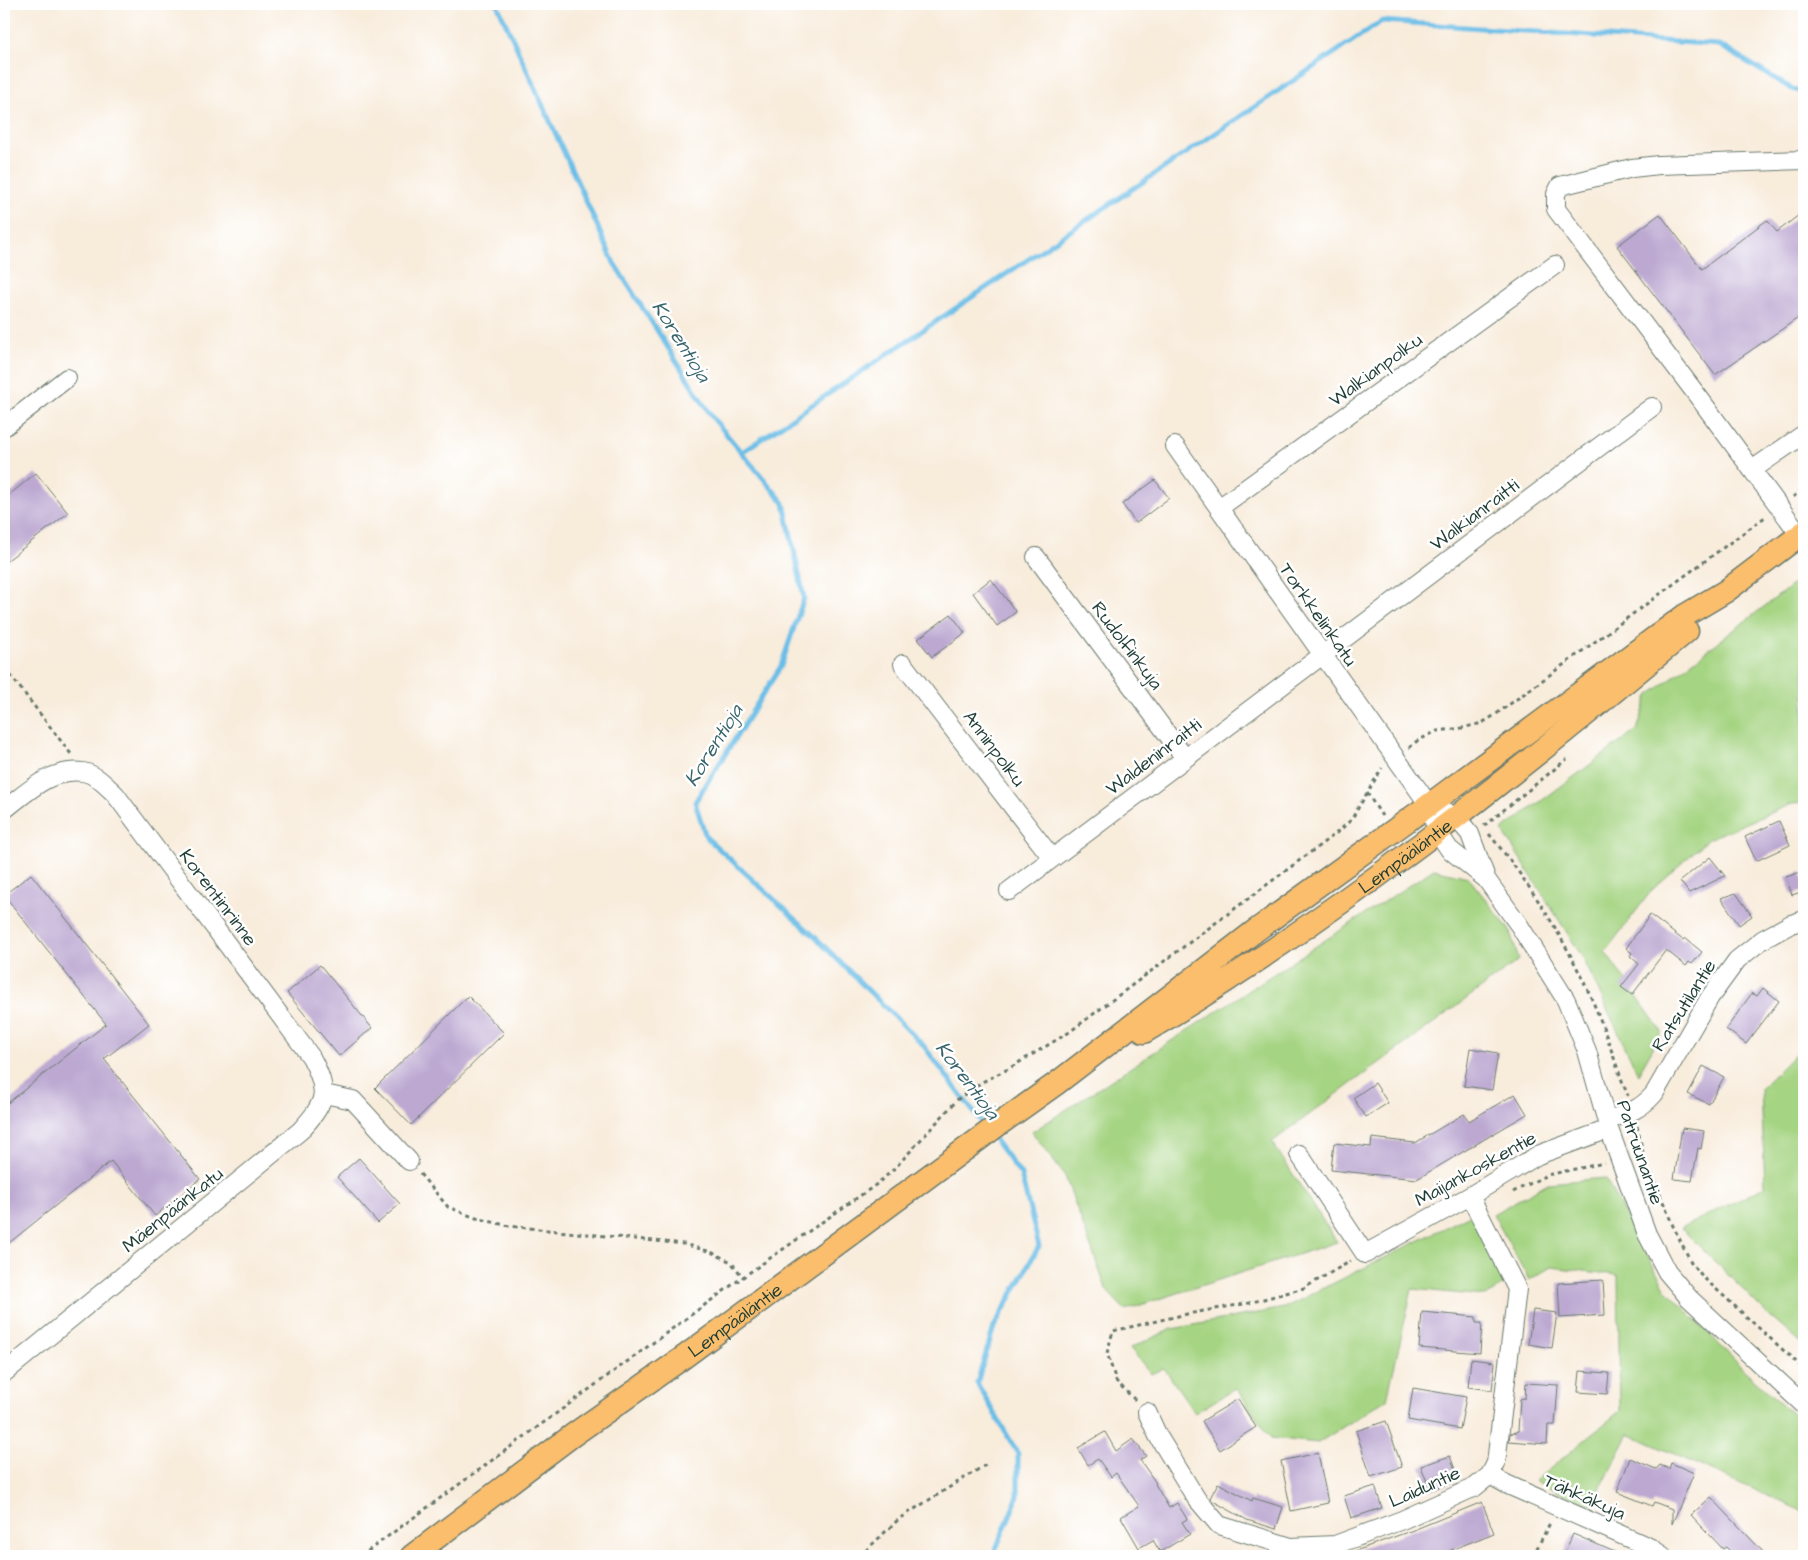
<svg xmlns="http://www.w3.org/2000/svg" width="1808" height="1560" viewBox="0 0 1808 1560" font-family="'Architects Daughter',sans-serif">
	<rect width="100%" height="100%" fill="#fff"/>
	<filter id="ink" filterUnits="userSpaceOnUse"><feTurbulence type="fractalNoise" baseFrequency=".02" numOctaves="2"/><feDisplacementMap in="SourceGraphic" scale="10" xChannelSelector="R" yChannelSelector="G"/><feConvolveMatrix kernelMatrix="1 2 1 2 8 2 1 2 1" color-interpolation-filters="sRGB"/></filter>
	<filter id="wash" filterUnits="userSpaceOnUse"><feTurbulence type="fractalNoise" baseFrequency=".0096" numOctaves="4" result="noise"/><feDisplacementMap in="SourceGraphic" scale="20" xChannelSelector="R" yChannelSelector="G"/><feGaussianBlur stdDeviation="1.12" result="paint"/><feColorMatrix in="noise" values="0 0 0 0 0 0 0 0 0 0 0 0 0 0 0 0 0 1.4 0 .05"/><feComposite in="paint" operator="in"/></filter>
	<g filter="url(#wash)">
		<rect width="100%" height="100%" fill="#f8ecdb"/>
		<path fill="#a5d482" stroke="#62885b" d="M 1804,576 L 1804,803 L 1792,804 L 1708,839 L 1652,890 L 1605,952 L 1662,1032 L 1638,1074 L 1583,958 L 1502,830 L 1637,730 L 1648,696 Z
			M 1434,869 L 1468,877 L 1509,929 L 1519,960 L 1272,1142 L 1337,1242 L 1125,1310 L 1107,1291 L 1065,1176 L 1032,1132 Z
			M 1804,1045 L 1804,1346 L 1768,1315 L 1681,1228 L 1765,1187 L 1761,1088 Z
			M 1605,1178 L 1666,1289 L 1745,1371 L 1804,1424 L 1804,1512 L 1629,1434 L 1591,1506 L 1535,1481 L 1620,1411 L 1618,1275 L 1551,1267 L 1529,1280 L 1493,1214 L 1548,1183 Z
			M 1472,1214 L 1507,1280 L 1491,1294 L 1484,1296 L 1412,1289 L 1387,1399 L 1318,1443 L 1271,1438 L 1236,1388 L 1195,1413 L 1164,1368 L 1151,1374 L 1130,1348 L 1172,1329 L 1284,1308 Z"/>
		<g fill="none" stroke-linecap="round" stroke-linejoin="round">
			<path stroke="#6bbee7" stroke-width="5" d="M 497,4 L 614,263 L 712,417 L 784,503 L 804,598 L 781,666 L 695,802 L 706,837 L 813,935 L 923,1045 L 985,1127
				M 742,452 L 1382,21 L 1719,45 L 1792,89 L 1804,92
				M 992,1136 L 1021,1175 L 1039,1246 L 994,1327 L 977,1383 L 1018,1454 L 1018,1496 L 993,1556"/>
		</g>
		<g id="blocks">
			<path fill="#bca8d1" d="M 1804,211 L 1804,314 L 1715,375 L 1617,246 L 1660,214 L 1702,269 L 1767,220 L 1777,232 Z
				M 36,473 L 68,513 L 4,563 L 4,499 Z
				M 1155,480 L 1169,498 L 1136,523 L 1122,504 Z
				M 991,579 L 1016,612 L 997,626 L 973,593 Z
				M 951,614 L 965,633 L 932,657 L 918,639 Z
				M 1779,821 L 1790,845 L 1756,861 L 1745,837 Z
				M 1710,857 L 1725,876 L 1689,893 L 1680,881 Z
				M 1801,872 L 1804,882 L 1804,891 L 1792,895 L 1786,877 Z
				M 31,874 L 149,1024 L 104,1059 L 200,1179 L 155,1216 L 111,1161 L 4,1247 L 4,1106 L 106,1024 L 4,895 Z
				M 1736,893 L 1752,916 L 1739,925 L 1721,898 Z
				M 1650,915 L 1683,940 L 1685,938 L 1702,952 L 1692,964 L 1689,962 L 1686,966 L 1666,950 L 1632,995 L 1621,987 L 1639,964 L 1630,956 L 1632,953 L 1626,948 Z
				M 320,965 L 372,1028 L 339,1056 L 287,993 Z
				M 1763,988 L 1779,1001 L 1746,1044 L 1726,1029 L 1752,993 L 1757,996 Z
				M 468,996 L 504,1033 L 411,1125 L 375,1088 Z
				M 1470,1048 L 1498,1053 L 1492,1090 L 1464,1086 Z
				M 1703,1066 L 1724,1077 L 1709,1104 L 1688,1094 Z
				M 1375,1083 L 1388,1103 L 1366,1117 L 1353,1098 Z
				M 1515,1094 L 1527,1114 L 1417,1179 L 1331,1170 L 1334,1143 L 1371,1147 L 1372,1138 L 1415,1143 L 1464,1114 L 1469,1121 Z
				M 1682,1128 L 1704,1131 L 1701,1149 L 1698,1148 L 1692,1181 L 1674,1179 Z
				M 359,1158 L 400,1204 L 378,1223 L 337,1177 Z
				M 1603,1280 L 1605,1315 L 1560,1318 L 1558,1283 Z
				M 1533,1310 L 1557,1313 L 1552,1348 L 1528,1344 Z
				M 1422,1312 L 1476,1317 L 1476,1323 L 1482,1323 L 1480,1353 L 1419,1348 Z
				M 1471,1359 L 1495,1362 L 1492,1390 L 1468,1387 Z
				M 1580,1371 L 1609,1373 L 1607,1394 L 1578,1392 Z
				M 1526,1383 L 1558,1385 L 1555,1425 L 1548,1425 L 1547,1444 L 1509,1441 L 1510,1434 L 1518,1431 L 1520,1399 L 1525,1398 Z
				M 1413,1388 L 1466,1397 L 1460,1429 L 1408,1420 Z
				M 1238,1399 L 1256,1427 L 1220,1450 L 1202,1421 Z
				M 1386,1421 L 1402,1467 L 1371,1477 L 1356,1431 Z
				M 1105,1432 L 1116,1451 L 1133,1439 L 1146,1456 L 1140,1460 L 1156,1483 L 1155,1484 L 1169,1508 L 1177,1503 L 1187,1519 L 1182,1522 L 1190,1534 L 1160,1552 L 1153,1540 L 1139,1548 L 1121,1517 L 1139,1506 L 1116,1473 L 1111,1477 L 1098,1459 L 1088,1465 L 1078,1448 Z
				M 1318,1453 L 1328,1503 L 1291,1511 L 1281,1461 Z
				M 1450,1456 L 1459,1480 L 1430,1490 L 1421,1466 Z
				M 1630,1458 L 1656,1469 L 1660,1465 L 1669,1469 L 1671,1463 L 1694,1473 L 1672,1524 L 1672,1509 L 1654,1502 L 1652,1506 L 1617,1492 Z
				M 1218,1483 L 1252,1501 L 1253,1498 L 1283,1507 L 1276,1529 L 1247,1520 L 1213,1501 L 1210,1498 Z
				M 1375,1486 L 1382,1508 L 1351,1518 L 1344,1496 Z
				M 1711,1497 L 1767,1556 L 1735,1556 L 1726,1547 L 1723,1549 L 1691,1515 Z
				M 1482,1502 L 1494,1533 L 1436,1556 L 1344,1556 L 1344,1555 L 1416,1529 Z
				M 1573,1534 L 1624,1556 L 1563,1556 Z"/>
		</g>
	</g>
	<g filter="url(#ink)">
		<use href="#blocks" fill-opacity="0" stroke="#6b7a6e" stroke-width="1"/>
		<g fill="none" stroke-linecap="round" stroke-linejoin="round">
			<defs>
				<path id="minor" d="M 4,427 L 67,378
					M 1175,446 L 1429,805 L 1437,831 L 1449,849 L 1486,879 L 1519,925 L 1566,1000 L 1587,1051 L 1609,1129 L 1647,1234 L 1667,1272 L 1689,1298 L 1804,1405
					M 1752,470 L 1804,434
					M 1219,508 L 1555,265
					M 1800,535 L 1700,399 L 1556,209 L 1556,194 L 1560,186 L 1632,168 L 1659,165 L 1804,160
					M 1036,557 L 1185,758
					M 903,664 L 1052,858
					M 1429,805 L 1455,816 L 1470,834 L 1486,878
					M 4,810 C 26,793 52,767 83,772 C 96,774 106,786 115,794 L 311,1057 C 330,1093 326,1102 300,1131 L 4,1373
					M 1009,891 L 1652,407
					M 324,1094 L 353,1100 L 409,1161
					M 1607,1120 C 1627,1114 1640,1110 1654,1094 L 1710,997 L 1737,960 L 1762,940 L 1791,924 L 1804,920
					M 1299,1154 L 1365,1254 L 1470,1196 L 1538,1155 L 1609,1129
					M 1147,1412 L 1158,1436 L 1196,1498 L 1219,1525 L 1291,1547 L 1335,1545 L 1402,1520 L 1475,1487 L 1490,1475 L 1496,1463 L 1517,1289 L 1470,1196
					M 1490,1475 L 1506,1484 L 1651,1548 L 1663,1556"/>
				<g id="major">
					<path id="s1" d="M 1144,1032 C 1335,918 1516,774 1687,631"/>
					<path id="s2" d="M 412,1556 L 573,1435 L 684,1357 L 998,1125 L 1057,1083 L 1255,931 L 1429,805 L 1684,616 L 1726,591 L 1804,532"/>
				</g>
			</defs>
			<use href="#minor" stroke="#6b7a6e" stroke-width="20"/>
			<use href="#major" stroke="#6b7a6e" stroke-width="25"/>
			<path stroke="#6b7a6e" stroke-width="3" stroke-dasharray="4 4" stroke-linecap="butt" d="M 1793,497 L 1804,488
				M 4,669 L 11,676 L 71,754
				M 1409,748 L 1417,741 L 1437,731 L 1462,728 L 1482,723 L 1495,715 L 1765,517
				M 1367,793 L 1382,816
				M 1484,826 L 1567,759
				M 1489,834 C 1533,887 1572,950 1598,1014 C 1609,1041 1617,1069 1628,1096
				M 1637,1126 L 1643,1153 L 1673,1226 L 1692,1264 L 1705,1279 L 1804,1369
				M 420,1174 L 448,1207 L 476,1218 L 509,1226 L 684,1244 L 711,1252 L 731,1262 L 743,1277
				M 1513,1192 L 1547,1175 L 1604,1163
				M 1135,1400 L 1116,1381 L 1107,1353 L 1113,1331 L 1187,1314 L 1249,1303 L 1304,1288 L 1351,1261
				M 361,1556 L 743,1277 L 877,1184 L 894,1169 L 958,1099 L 982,1082 L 1008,1069 L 1068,1033 L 1339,831 L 1351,820 L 1382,768
				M 860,1556 L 900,1518 L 987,1464
				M 1533,1556 L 1551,1521"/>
			<use href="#minor" stroke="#fff" stroke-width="18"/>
			<use href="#major" stroke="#fabe6d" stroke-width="22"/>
		</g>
	</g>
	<g text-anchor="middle" stroke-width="5" stroke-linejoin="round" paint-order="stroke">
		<g font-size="19" fill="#1f3d34" stroke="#fff">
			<text transform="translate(1375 369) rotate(-36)" y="7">Walkianpolku</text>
			<text transform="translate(1474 514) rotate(-37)" y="7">Walkianraitti</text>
			<text transform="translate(1319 614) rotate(55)" y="7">Torkkelinkatu</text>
			<text transform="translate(1128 645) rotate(53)" y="7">Rudolfinkuja</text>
			<text transform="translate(995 748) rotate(53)" y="7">Anninpolku</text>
			<text transform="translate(1153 756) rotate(-37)" y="7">Waldeninraitti</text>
			<text dy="7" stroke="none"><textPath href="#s1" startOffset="315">Lempääläntie</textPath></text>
			<text transform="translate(219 897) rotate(53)" y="7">Korentinrinne</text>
			<text transform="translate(1683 1005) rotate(-58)" y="7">Ratsutilantie</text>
			<text transform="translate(1641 1152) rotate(71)" y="7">Patruunantie</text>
			<text transform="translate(1475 1168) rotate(-29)" y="7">Maijankoskentie</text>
			<text transform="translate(172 1209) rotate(-39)" y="7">Mäenpäänkatu</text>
			<text dy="7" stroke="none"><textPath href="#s2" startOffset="400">Lempääläntie</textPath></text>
			<text transform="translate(1424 1486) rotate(-24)" y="7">Laiduntie</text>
			<text transform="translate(1585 1496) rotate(24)" y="7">Tähkäkuja</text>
		</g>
		<g font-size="20" font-style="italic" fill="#36646a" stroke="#fff">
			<text transform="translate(682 341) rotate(58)" y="7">Korentioja</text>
			<text transform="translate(713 745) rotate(-58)" y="7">Korentioja</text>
			<text transform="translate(968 1080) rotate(53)" y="7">Korentioja</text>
		</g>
	</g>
	<rect width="1808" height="1560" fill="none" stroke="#fff" stroke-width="20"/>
</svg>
